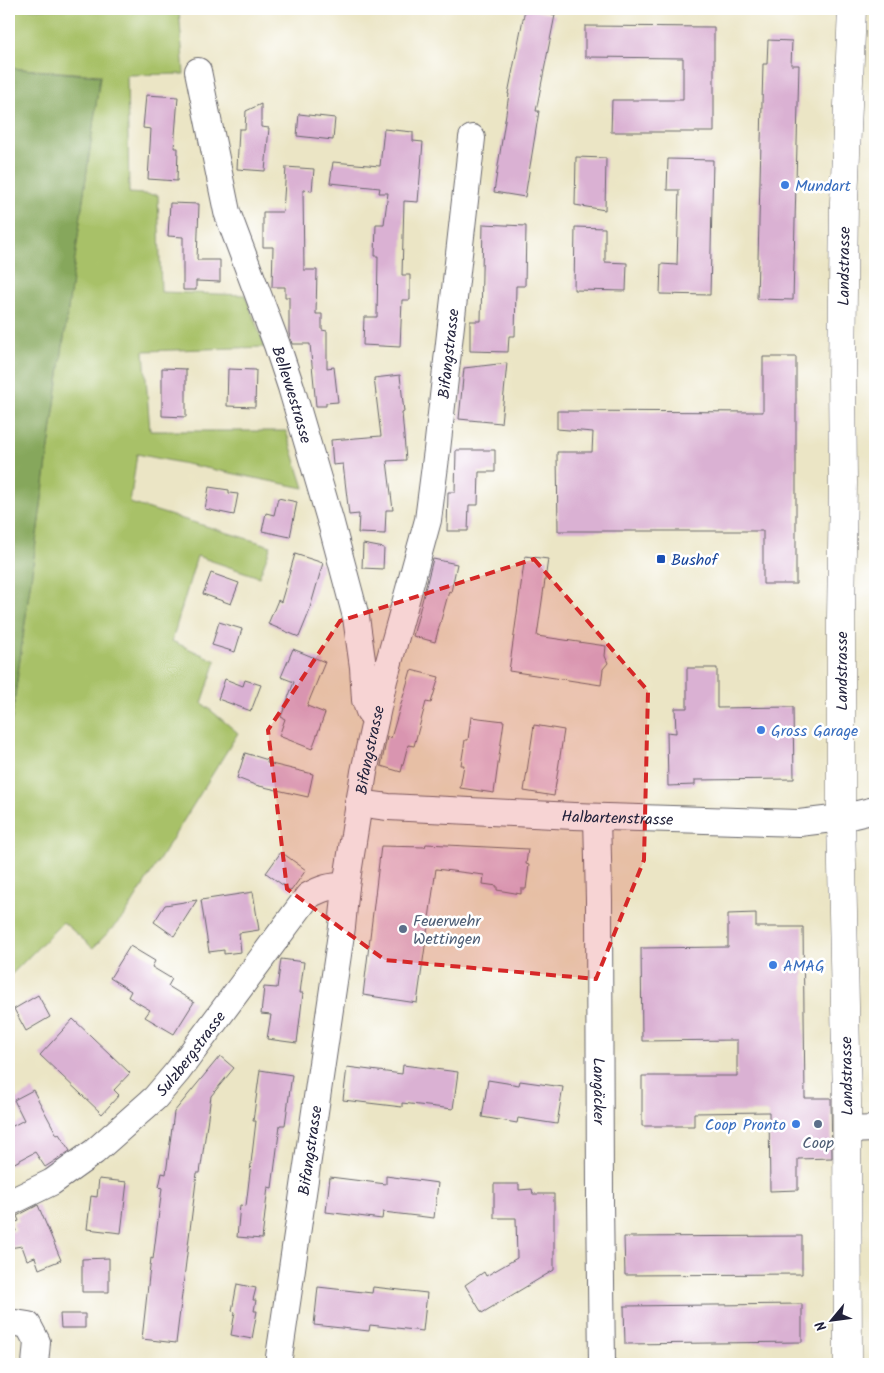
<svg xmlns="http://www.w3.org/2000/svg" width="884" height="1373" viewBox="0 0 884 1373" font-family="Kalam,sans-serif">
	<rect width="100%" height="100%" fill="#fff"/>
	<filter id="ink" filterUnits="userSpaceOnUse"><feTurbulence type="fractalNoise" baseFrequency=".02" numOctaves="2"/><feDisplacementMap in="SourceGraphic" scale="10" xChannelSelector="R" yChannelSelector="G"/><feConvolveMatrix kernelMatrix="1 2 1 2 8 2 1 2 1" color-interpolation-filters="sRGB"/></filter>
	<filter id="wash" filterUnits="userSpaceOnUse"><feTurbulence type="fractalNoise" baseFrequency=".0096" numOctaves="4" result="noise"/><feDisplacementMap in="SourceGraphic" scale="20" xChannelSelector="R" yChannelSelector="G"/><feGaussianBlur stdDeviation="1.12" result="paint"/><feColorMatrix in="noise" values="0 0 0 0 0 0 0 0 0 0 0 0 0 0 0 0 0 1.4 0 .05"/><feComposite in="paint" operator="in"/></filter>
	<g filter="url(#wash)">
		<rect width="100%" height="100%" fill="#ebe5c5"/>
		<path fill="#a8c167" stroke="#657251" d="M 9,9 L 179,9 L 184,74 L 127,75 L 129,193 L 158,195 L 161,292 L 245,295 L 265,347 L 144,351 L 150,431 L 286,431 L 304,488 L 137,454 L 130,503 L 271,546 L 259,577 L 197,556 L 172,641 L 216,661 L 202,703 L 238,733 L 125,915 L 93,948 L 63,922 L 9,977 L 9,739 L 100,75 L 9,68 Z"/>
		<path fill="#86a75c" stroke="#54644c" d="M 9,68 L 100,76 L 9,739 Z"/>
		<g id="blocks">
			<path fill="#dab1d3" d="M 525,9 L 555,15 L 536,111 L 539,111 L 525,197 L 494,192 L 509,94 L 508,94 Z
				M 585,26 L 714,27 L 714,132 L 611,132 L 612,100 L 683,100 L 683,58 L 585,57 Z
				M 768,40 L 792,41 L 791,65 L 799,65 L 793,300 L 757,299 L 763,64 L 767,64 Z
				M 146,95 L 178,97 L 174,148 L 178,148 L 177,181 L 148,179 L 151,129 L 143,128 Z
				M 261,104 L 261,127 L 269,128 L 265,171 L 237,169 L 239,129 L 245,129 L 246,111 Z
				M 299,114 L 335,118 L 333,140 L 297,136 Z
				M 384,129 L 413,132 L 413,141 L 423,142 L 418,202 L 404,201 L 402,275 L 410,275 L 410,300 L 402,300 L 400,347 L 363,345 L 364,317 L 377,317 L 378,256 L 375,256 L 376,224 L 384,224 L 388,193 L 379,193 L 380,188 L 330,183 L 333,162 L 380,166 Z
				M 576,157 L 606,158 L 605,210 L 575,205 Z
				M 668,159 L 713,160 L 710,295 L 660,294 L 661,264 L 677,265 L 679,190 L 667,190 Z
				M 286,167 L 314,169 L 312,191 L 303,190 L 304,270 L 317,270 L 316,314 L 322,314 L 322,330 L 327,331 L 327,368 L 334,367 L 338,402 L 326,403 L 326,406 L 316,406 L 310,344 L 292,344 L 289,333 L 289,297 L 285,297 L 285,287 L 272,287 L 273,247 L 263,247 L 263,212 L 283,212 Z
				M 170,203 L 199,204 L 197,260 L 220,260 L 220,282 L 196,281 L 196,290 L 183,290 L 183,237 L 168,236 Z
				M 483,224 L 526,226 L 525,286 L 516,286 L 515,336 L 509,336 L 508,352 L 470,351 L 470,321 L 481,321 Z
				M 575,227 L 605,228 L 605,262 L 627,263 L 626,291 L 574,290 Z
				M 763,357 L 796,357 L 796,584 L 763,584 L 763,531 L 558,531 L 557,452 L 592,452 L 593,432 L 557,429 L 557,411 L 763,412 Z
				M 507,363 L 501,423 L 459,419 L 464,368 Z
				M 162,368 L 186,369 L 186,417 L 162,416 Z
				M 228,369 L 256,370 L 255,407 L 227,406 Z
				M 400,375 L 404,412 L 402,413 L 406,460 L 387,461 L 393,510 L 386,510 L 385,534 L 358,533 L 359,514 L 349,515 L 343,464 L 333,465 L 331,440 L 381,436 L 374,378 Z
				M 456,450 L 495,450 L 495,472 L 479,472 L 478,505 L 469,505 L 468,531 L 447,531 L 448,492 L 455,492 Z
				M 209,487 L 229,490 L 229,493 L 238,494 L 234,515 L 205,509 Z
				M 278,498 L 297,502 L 290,537 L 262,531 L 266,513 L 274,515 Z
				M 363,544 L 384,548 L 383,569 L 362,568 Z
				M 295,554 L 323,563 L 308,615 L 299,637 L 268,624 L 278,600 L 281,602 Z
				M 525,556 L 548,559 L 537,636 L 606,646 L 605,656 L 608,663 L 603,669 L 601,685 L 509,671 Z
				M 433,559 L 457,564 L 451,592 L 449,591 L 435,642 L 413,636 Z
				M 211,573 L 239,583 L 231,604 L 203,594 Z
				M 219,622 L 242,629 L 235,652 L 212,645 Z
				M 293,649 L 325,662 L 307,706 L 325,713 L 312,749 L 279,736 L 285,719 L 281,717 L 294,682 L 281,677 Z
				M 687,668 L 717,668 L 717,708 L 793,707 L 794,779 L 695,780 L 695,785 L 668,786 L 667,732 L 676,733 L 675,708 L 687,708 Z
				M 411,670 L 439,677 L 431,703 L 426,702 L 414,746 L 408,745 L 401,772 L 381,766 L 387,737 L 391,738 Z
				M 225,679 L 243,686 L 245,680 L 261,685 L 251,711 L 218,699 Z
				M 471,717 L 504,721 L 494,793 L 460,788 L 464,765 L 461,765 L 465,740 L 468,740 Z
				M 534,725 L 564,730 L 554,796 L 524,791 Z
				M 245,753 L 268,760 L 267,763 L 313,774 L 308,797 L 255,785 L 237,778 Z
				M 426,844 L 528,849 L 526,864 L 529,865 L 526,889 L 521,889 L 521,894 L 497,890 L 497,886 L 483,884 L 484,875 L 436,869 L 417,1003 L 363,995 L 381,846 L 425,847 Z
				M 281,852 L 306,870 L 291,891 L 266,873 Z
				M 253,892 L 259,930 L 239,933 L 241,952 L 224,954 L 224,950 L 209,952 L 201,900 Z
				M 197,900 L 174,936 L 154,922 L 165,905 Z
				M 756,913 L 756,927 L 803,927 L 805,1098 L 831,1098 L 832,1158 L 798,1159 L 798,1190 L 770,1191 L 769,1112 L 694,1113 L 694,1126 L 642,1126 L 642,1076 L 737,1076 L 737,1040 L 642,1041 L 641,948 L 728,947 L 728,914 Z
				M 130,946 L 155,961 L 152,967 L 172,979 L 168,986 L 194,1002 L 174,1034 L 145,1017 L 150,1010 L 128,997 L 131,991 L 110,978 Z
				M 281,959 L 304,962 L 300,993 L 303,993 L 297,1043 L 267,1039 L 271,1015 L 261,1014 L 264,987 L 277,988 Z
				M 38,995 L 50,1017 L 26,1031 L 14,1009 Z
				M 73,1019 L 130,1073 L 114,1090 L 119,1095 L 102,1114 L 40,1055 Z
				M 220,1056 L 234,1068 L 211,1096 L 200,1173 L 197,1173 L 176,1343 L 142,1339 L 151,1258 L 153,1259 L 162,1188 L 159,1187 L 162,1173 L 166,1174 L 174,1112 Z
				M 403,1065 L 458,1072 L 453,1109 L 402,1103 L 402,1107 L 343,1100 L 347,1067 L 402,1074 Z
				M 260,1070 L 292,1075 L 285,1125 L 280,1125 L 272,1188 L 268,1187 L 262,1239 L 237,1237 L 240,1205 L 246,1206 L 256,1121 L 253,1121 Z
				M 488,1080 L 519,1085 L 520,1081 L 563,1087 L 557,1124 L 518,1118 L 517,1123 L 482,1117 Z
				M 33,1090 L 57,1135 L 59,1134 L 70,1151 L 45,1167 L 35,1152 L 9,1166 L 9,1128 L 24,1120 L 14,1100 Z
				M 386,1176 L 438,1183 L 434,1218 L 383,1212 L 382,1219 L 326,1212 L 330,1177 L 386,1184 Z
				M 99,1179 L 127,1182 L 121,1233 L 87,1229 L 91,1196 L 97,1197 Z
				M 494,1184 L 519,1184 L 519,1190 L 532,1189 L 533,1194 L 554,1194 L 554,1270 L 482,1313 L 465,1285 L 484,1272 L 486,1276 L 517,1258 L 516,1218 L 494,1218 Z
				M 38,1205 L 61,1260 L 39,1269 L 35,1257 L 27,1260 L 22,1246 L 9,1248 L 9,1232 L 16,1231 L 13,1223 L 19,1221 L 17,1216 Z
				M 802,1236 L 802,1274 L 625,1275 L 624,1237 Z
				M 109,1258 L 109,1292 L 82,1292 L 82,1259 Z
				M 237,1284 L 256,1288 L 253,1300 L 256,1300 L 254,1311 L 257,1311 L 252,1339 L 231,1335 L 235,1312 L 232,1311 Z
				M 318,1287 L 372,1293 L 373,1287 L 427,1293 L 423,1331 L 370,1325 L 369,1331 L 314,1325 Z
				M 802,1304 L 802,1342 L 625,1344 L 624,1306 Z
				M 60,1314 L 85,1314 L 85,1328 L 61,1328 Z"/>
		</g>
	</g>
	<g filter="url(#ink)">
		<use href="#blocks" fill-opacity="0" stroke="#68666b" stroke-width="1"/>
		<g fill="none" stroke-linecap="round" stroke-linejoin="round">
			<defs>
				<g id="minor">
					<path id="s1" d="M 198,71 L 227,212 L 277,345 L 291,387 L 331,523 L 356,617 L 363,667 L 365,700 L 369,711 L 375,719"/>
					<path id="s2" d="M 358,803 L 388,807 L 574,816 L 799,823 L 841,818 L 875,810"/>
					<path id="s3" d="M 597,817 L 599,900 L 600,1200 L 602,1364"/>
					<path d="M 847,1130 L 875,1129"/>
					<path id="s4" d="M 9,1203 L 52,1182 L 94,1152 L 155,1098 L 178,1071 L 308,896 C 322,888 329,886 346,886"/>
					<path d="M 9,1322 L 28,1325 L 37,1342 L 35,1364"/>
					<path id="s5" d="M 278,1364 L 342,927 L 346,886 L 364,772 L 384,680 L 428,520 L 437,450 L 472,138"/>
				</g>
				<g id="major">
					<path id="s6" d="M 848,1364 L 847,1100 L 841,818 L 841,619 L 843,483 L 842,375 L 844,202 L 852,9"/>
				</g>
			</defs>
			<use href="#minor" stroke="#68666b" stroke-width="28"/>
			<use href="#major" stroke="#68666b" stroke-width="29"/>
			<use href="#minor" stroke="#fff" stroke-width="26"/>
			<use href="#major" stroke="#fff" stroke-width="28"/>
		</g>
	</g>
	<path fill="#d62828" fill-opacity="0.2" stroke="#d62828" stroke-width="4" stroke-dasharray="10 6" stroke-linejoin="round" d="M 534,559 L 648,691 L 644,860 L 596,979 L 385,960 L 287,889 L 268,730 L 340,621 Z"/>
	<g fill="#3f7fe0" stroke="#fff" stroke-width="2">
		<circle cx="785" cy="185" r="5"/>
		<circle cx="761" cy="730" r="5"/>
		<circle cx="773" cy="965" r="5"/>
		<circle cx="796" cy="1124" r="5"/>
	</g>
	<rect fill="#1a4fb4" stroke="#fff" stroke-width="2" x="656" y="554" width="10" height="10" rx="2.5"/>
	<g fill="#5c6f8a" stroke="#fff" stroke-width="2">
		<circle cx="403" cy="929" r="5"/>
		<circle cx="818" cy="1124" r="5"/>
	</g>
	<g text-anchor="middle" stroke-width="5" stroke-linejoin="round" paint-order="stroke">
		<g font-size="16" fill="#366cbe" stroke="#fff" text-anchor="start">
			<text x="795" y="191">Mundart</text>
			<text x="771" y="736">Gross Garage</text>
			<text x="783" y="971">AMAG</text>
			<text x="786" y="1130" text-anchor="end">Coop Pronto</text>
		</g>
		<g font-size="16" fill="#22223b" stroke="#fff">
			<text dy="6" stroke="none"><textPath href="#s6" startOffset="1098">Landstrasse</textPath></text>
			<text dy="6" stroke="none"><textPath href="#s5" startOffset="1026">Bifangstrasse</textPath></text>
			<text dy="6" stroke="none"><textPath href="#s1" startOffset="338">Bellevuestrasse</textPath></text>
			<text transform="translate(841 671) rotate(-90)" y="6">Landstrasse</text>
			<text dy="6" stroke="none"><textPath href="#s5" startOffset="621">Bifangstrasse</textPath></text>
			<text dy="6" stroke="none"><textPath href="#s2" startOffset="260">Halbartenstrasse</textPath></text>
			<text dy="6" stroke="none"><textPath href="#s4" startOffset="238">Sulzbergstrasse</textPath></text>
			<text transform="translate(846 1076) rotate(-91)" y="6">Landstrasse</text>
			<text dy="6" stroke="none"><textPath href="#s3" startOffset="274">Langäcker</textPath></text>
			<text dy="6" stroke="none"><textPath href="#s5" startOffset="216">Bifangstrasse</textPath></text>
		</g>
		<g font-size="16" fill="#164399" stroke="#fff" text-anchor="start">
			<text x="671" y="565">Bushof</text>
		</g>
		<g font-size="16" fill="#4e5e75" stroke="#fff" text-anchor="start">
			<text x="413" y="926">Feuerwehr<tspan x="413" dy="18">Wettingen</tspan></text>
			<text x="818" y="1148" text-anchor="middle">Coop</text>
		</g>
	</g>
	<rect width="884" height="1373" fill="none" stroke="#fff" stroke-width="30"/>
	<g transform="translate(832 1320) rotate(241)" stroke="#ffffff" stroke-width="4" paint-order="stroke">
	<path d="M0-4L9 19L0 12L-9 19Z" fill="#22223b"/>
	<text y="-8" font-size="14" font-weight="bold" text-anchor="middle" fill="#22223b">N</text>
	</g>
</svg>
